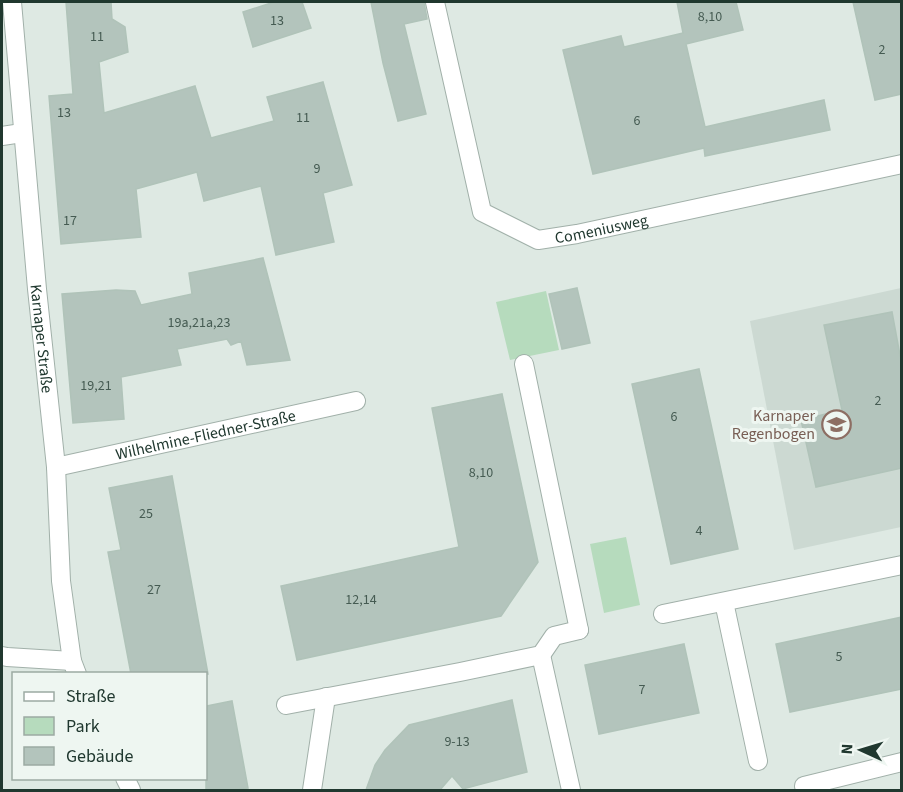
<svg xmlns="http://www.w3.org/2000/svg" width="903" height="792" viewBox="0 0 903 792" font-family="'Source Sans 3',sans-serif">
	<rect width="100%" height="100%" fill="#dee9e3"/>
	<path fill="#ccd9d2" d="M 901,288 L 901,527 L 794,550 L 750,321 Z"/>
	<path fill="#b6dbbd" d="M 546,291 L 559,350 L 510,360 L 496,302 Z
		M 626,537 L 640,605 L 604,613 L 590,544 Z"/>
	<path fill="#b3c4bc" stroke="#b0c3b9" stroke-width="1.5" d="M 66,2 L 111,2 L 112,19 L 125,27 L 128,52 L 99,62 L 104,113 L 195,86 L 211,138 L 274,121 L 267,97 L 323,82 L 352,185 L 323,193 L 334,242 L 276,255 L 261,186 L 204,201 L 197,172 L 136,189 L 141,237 L 61,244 L 49,96 L 73,94 Z
		M 274,2 L 302,2 L 311,28 L 253,47 L 243,12 Z
		M 371,2 L 424,2 L 427,19 L 404,24 L 426,114 L 398,121 L 383,63 Z
		M 677,2 L 736,2 L 743,30 L 686,44 L 705,127 L 824,100 L 830,130 L 705,156 L 704,148 L 593,174 L 563,50 L 621,36 L 624,47 L 683,33 Z
		M 853,2 L 902,2 L 902,94 L 875,100 Z
		M 263,258 L 290,360 L 247,365 L 241,341 L 231,345 L 227,339 L 177,349 L 181,365 L 121,377 L 124,419 L 73,423 L 62,294 L 116,290 L 135,291 L 141,305 L 192,294 L 189,273 Z
		M 577,288 L 590,343 L 562,349 L 549,294 Z
		M 892,312 L 902,366 L 902,468 L 816,487 L 801,420 L 842,410 L 824,325 Z
		M 699,369 L 738,549 L 671,564 L 632,384 Z
		M 502,394 L 538,562 L 501,616 L 297,660 L 281,586 L 459,547 L 432,408 Z
		M 172,476 L 208,674 L 131,674 L 108,552 L 121,550 L 109,488 Z
		M 902,617 L 902,689 L 790,712 L 776,644 Z
		M 684,644 L 699,713 L 599,734 L 585,665 Z
		M 512,700 L 527,772 L 463,789 L 452,776 L 440,790 L 366,790 L 375,765 L 385,750 L 409,725 Z
		M 232,701 L 248,788 L 233,790 L 206,790 L 206,706 Z"/>
	<g fill="none" stroke-linecap="round" stroke-linejoin="round">
		<defs>
			<path id="service" d="M 2,136 L 22,133
				M 524,364 L 579,630"/>
			<g id="minor">
				<path id="s1" d="M 12,2 L 37,289 L 56,467 L 61,581 L 72,661 L 77,674"/>
				<path id="s2" d="M 435,2 L 482,212 L 538,240 L 577,234 L 902,164"/>
				<path id="s3" d="M 56,467 L 356,401"/>
				<path d="M 724,602 L 758,761"/>
				<path d="M 663,614 L 902,565"/>
				<path d="M 541,655 L 571,790"/>
				<path d="M 2,656 L 7,657 L 72,661"/>
				<path d="M 286,705 L 460,672 L 541,655 L 554,636 L 579,630"/>
				<path d="M 125,778 L 131,790"/>
				<path d="M 804,786 L 902,762"/>
				<path d="M 312,790 L 326,697"/>
			</g>
		</defs>
		<use href="#service" stroke="#a1b0a9" stroke-width="20"/>
		<use href="#minor" stroke="#a1b0a9" stroke-width="20"/>
		<use href="#service" stroke="#fff" stroke-width="18"/>
		<use href="#minor" stroke="#fff" stroke-width="18"/>
	</g>
	<defs>
		<symbol id="school-ring" viewBox="-11 -11 22 22"><circle r="9.5" fill="#eef6f1" stroke="#8d6e63" stroke-width="1.5"/><path d="M0-5L7-2L0 1L-7-2ZM-4 1L0 2.5L4 1V4Q0 6-4 4Z" fill="#8d6e63"/></symbol>
	</defs>
	<g fill-rule="evenodd">
		<use href="#school-ring" x="820" y="408" width="33" height="33"/>
	</g>
	<g text-anchor="middle" stroke-width="6" stroke-linejoin="round" paint-order="stroke">
		<g font-size="14" fill="#455b52">
			<text x="710" y="21">8,10</text>
			<text x="277" y="25">13</text>
			<text x="97" y="41">11</text>
			<text x="882" y="54">2</text>
			<text x="64" y="117">13</text>
			<text x="303" y="122">11</text>
			<text x="637" y="125">6</text>
			<text x="317" y="173">9</text>
			<text x="70" y="225">17</text>
			<text x="199" y="327">19a,21a,23</text>
			<text x="96" y="390">19,21</text>
			<text x="878" y="405">2</text>
			<text x="674" y="421">6</text>
			<text x="481" y="477">8,10</text>
			<text x="146" y="518">25</text>
			<text x="699" y="535">4</text>
			<text x="154" y="594">27</text>
			<text x="361" y="604">12,14</text>
			<text x="839" y="661">5</text>
			<text x="642" y="694">7</text>
			<text x="457" y="746">9-13</text>
		</g>
		<g font-size="16" fill="#20382f" stroke="#eef6f1">
			<text dy="6" stroke="none"><textPath href="#s2" startOffset="342">Comeniusweg</textPath></text>
			<text dy="6" stroke="none"><textPath href="#s1" startOffset="338">Karnaper Straße</textPath></text>
			<text dy="6" stroke="none"><textPath href="#s3" startOffset="153">Wilhelmine-Fliedner-Straße</textPath></text>
		</g>
		<g font-size="16" fill="#785e54" stroke="#eef6f1" text-anchor="end">
			<text x="815" y="421">Karnaper<tspan x="815" dy="18">Regenbogen</tspan></text>
		</g>
	</g>
	<rect width="903" height="792" fill="none" stroke="#20382f" stroke-width="6"/>
	<rect x="12" y="672" width="195" height="108" fill="#eef6f1" stroke="#9caaa3" stroke-width="1.5"/>
	<rect x="24" y="692" width="30" height="9" fill="#ffffff" stroke="#9caaa3" stroke-width="1.5"/>
	<text x="66" y="702" font-size="18" fill="#20382f">Straße</text>
	<rect x="24" y="717" width="30" height="18" fill="#b6dbbd" stroke="#9caaa3" stroke-width="1.5"/>
	<text x="66" y="732" font-size="18" fill="#20382f">Park</text>
	<rect x="24" y="747" width="30" height="18" fill="#b3c4bc" stroke="#9caaa3" stroke-width="1.5"/>
	<text x="66" y="762" font-size="18" fill="#20382f">Gebäude</text>
	<g transform="translate(861 750) rotate(274)" stroke="#eef6f1" stroke-width="4.5" paint-order="stroke">
	<path d="M0-4.5L10 22L0 15L-10 22Z" fill="#20382f"/>
	<text y="-9" font-size="16" font-weight="bold" text-anchor="middle" fill="#20382f">N</text>
	</g>
</svg>
